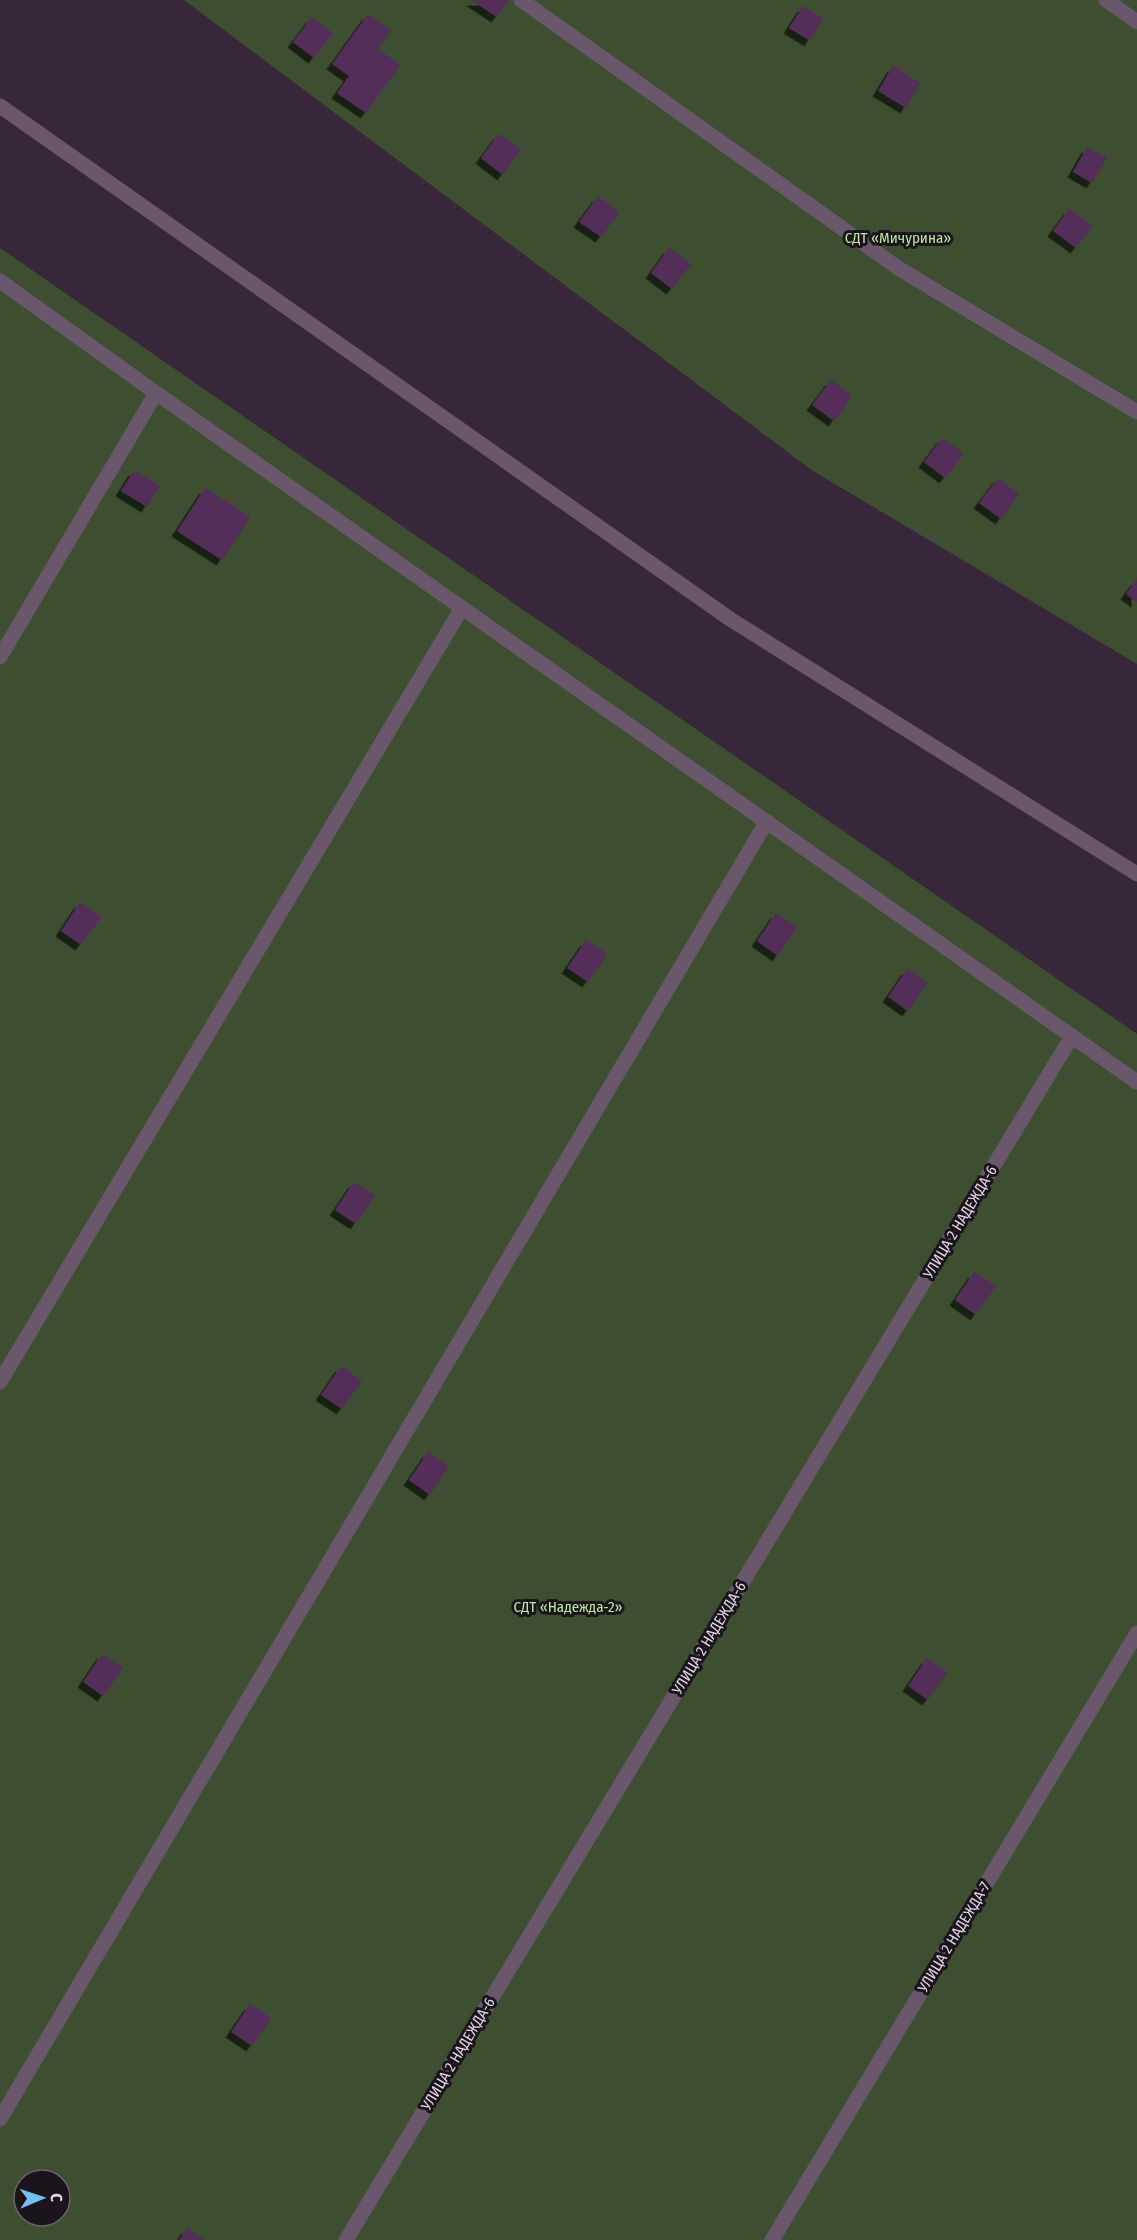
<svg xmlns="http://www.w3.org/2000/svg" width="1137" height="2240" viewBox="0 0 1137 2240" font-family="'Fira Sans Condensed',sans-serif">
	<defs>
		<filter id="shadow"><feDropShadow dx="-5.5" dy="5.5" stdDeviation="0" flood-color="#0009"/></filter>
	</defs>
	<rect width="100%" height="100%" fill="#38273b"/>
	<path fill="#3d4f30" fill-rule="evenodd" d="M 184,0 L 1137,0 L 1137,664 L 813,471 Z
		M 0,248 L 1137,1034 L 1137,2240 L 0,2240 ZM 24,2180 L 60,2180 L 60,2216 L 24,2216 Z"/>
	<path fill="#522d58" filter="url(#shadow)" d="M 471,0 L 509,0 L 497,17 Z
		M 803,6 L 823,18 L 810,41 L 789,28 Z
		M 368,14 L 391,30 L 378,49 L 400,65 L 366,113 L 337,93 L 349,76 L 332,64 Z
		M 312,17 L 333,33 L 314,58 L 293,42 Z
		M 893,66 L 920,83 L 906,108 L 878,91 Z
		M 499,134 L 521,149 L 503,175 L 481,158 Z
		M 1087,147 L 1107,158 L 1092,183 L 1073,172 Z
		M 598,196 L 619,213 L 601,237 L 579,222 Z
		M 1069,209 L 1093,226 L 1076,248 L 1053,231 Z
		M 669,248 L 691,264 L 672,289 L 651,273 Z
		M 831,380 L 852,396 L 834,421 L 812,405 Z
		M 942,438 L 964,453 L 945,478 L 924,462 Z
		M 134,470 L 160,486 L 147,507 L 121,491 Z
		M 998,478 L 1019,494 L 1001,519 L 979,503 Z
		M 205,488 L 250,517 L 222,560 L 177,531 Z
		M 1137,579 L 1137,602 L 1126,594 Z
		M 80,902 L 101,917 L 81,945 L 61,931 Z
		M 776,913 L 797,927 L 778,956 L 757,941 Z
		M 586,940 L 607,954 L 588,982 L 567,968 Z
		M 907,969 L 927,983 L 908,1011 L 888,997 Z
		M 354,1182 L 375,1196 L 356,1224 L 335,1210 Z
		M 974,1272 L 996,1286 L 976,1315 L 955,1300 Z
		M 341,1366 L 362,1381 L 342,1409 L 321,1395 Z
		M 428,1452 L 449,1466 L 430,1495 L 409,1480 Z
		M 102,1654 L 123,1668 L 103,1696 L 83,1682 Z
		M 927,1658 L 947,1672 L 928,1700 L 908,1686 Z
		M 250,2004 L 271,2018 L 252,2046 L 231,2032 Z
		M 187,2228 L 205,2240 L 179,2240 Z"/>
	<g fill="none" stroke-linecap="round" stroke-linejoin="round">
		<path stroke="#6a576c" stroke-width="15" d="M 521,0 L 898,268 L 1137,412
			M 1106,0 L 1137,22
			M 0,106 L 730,619 L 1137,874
			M 0,281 L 156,393 L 1137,1082
			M 0,657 L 156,393
			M 0,1382 L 462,608
			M 0,2119 L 767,821
			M 346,2240 L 1072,1036
			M 772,2240 L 1137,1633"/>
	</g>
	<g text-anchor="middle" stroke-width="6" stroke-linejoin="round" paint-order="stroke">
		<g font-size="15" fill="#bbe99a" stroke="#1b141c">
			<text x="898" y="243">СДТ «Мичурина»</text>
			<text x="568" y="1612">СДТ «Надежда-2»</text>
		</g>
		<g font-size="15" fill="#e4d9e6" stroke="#1b141c">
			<text transform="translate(960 1222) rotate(-59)" y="5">УЛИЦА 2 НАДЕЖДА-6</text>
			<text transform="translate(709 1638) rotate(-59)" y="5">УЛИЦА 2 НАДЕЖДА-6</text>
			<text transform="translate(954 1937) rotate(-59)" y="5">УЛИЦА 2 НАДЕЖДА-7</text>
			<text transform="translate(458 2054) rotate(-59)" y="5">УЛИЦА 2 НАДЕЖДА-6</text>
		</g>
	</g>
	<g transform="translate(42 2198) rotate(88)"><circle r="28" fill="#1b141c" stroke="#6b636d" stroke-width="1.5"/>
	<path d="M0-4.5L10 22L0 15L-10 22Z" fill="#70c1f4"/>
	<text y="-9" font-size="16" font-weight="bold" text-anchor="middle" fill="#e4d9e6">С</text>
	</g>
</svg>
